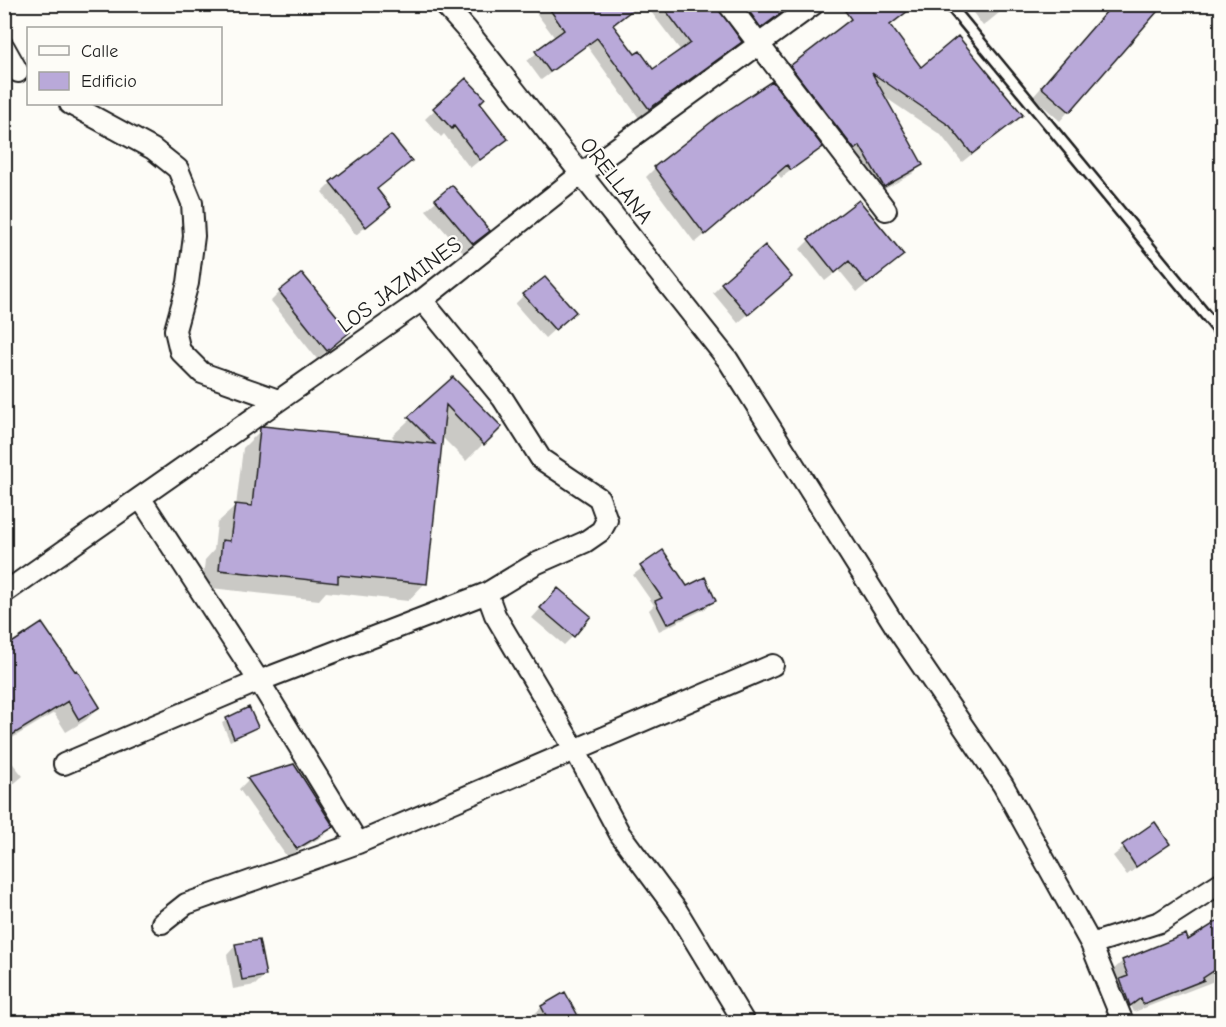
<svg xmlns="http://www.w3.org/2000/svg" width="1226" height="1027" viewBox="0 0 1226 1027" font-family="'Comic Neue',sans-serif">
	<rect width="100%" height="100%" fill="#fdfcf7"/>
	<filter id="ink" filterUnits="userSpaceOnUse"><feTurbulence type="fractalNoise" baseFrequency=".0167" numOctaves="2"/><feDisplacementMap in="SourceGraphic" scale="12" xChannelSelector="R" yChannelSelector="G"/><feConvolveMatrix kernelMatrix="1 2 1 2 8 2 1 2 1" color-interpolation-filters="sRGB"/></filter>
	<g filter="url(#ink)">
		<path fill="#0003" d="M 540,4 L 641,4 L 612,26 L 635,56 L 652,71 L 681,51 L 645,4 L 716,4 L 740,42 L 639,118 L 587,46 L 541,80 L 527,61 L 555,38 L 534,10 Z
			M 727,4 L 794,4 L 751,36 Z
			M 976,4 L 1010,4 L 983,26 L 971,10 Z
			M 1114,4 L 1162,4 L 1060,121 L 1033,97 Z
			M 868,5 L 877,11 L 902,14 L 889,26 L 920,69 L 1021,115 L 962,162 L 941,135 L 883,96 L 922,164 L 912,174 L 874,195 L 782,76 Z
			M 466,80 L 478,103 L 506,139 L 470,168 L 444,134 L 441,137 L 425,119 Z
			M 821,147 L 781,178 L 777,173 L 695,243 L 646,177 L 655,168 Z
			M 410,161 L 376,190 L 389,207 L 356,235 L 322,192 L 331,183 Z
			M 452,187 L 488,231 L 463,252 L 426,210 Z
			M 809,240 L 902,255 L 857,292 L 839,270 L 825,281 L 800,249 Z
			M 722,284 L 781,286 L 738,323 L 713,293 Z
			M 280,292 L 339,341 L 317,359 L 271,301 Z
			M 524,295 L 564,321 L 545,338 L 515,304 Z
			M 453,379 L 500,427 L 466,461 L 441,436 L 425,583 L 408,601 L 326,592 L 319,600 L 202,587 L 205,560 L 214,550 L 217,523 L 236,506 L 243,448 L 261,430 L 397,442 L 392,436 Z
			M 662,553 L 686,588 L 714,600 L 707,608 L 659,631 L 649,610 L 654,605 L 633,575 Z
			M 549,599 L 573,636 L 564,645 L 532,618 Z
			M 4,651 L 99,707 L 86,720 L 66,732 L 54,713 L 4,743 Z
			M 248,709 L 256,727 L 230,741 L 222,723 Z
			M 4,753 L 23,776 L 4,792 Z
			M 293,766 L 332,827 L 323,836 L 287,857 L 239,789 L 248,780 Z
			M 1154,824 L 1168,844 L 1127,875 L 1113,856 Z
			M 1222,921 L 1222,978 L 1134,1012 L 1131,1006 L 1121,1014 L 1111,989 L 1118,982 L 1113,970 L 1123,961 L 1187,943 Z
			M 236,945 L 264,976 L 255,985 L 233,989 L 227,955 Z
			M 542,1007 L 580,1022 L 536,1022 L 532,1016 Z"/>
		<path fill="#b9a9d9" stroke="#1c1c1c" stroke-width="1.5" d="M 546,4 L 640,4 L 613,25 L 635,54 L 640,51 L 653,69 L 690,43 L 661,4 L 716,4 L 742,42 L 649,109 L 597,38 L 550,72 L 535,51 L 564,30 Z
			M 744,4 L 793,4 L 761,28 Z
			M 840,4 L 870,4 L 877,9 L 883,4 L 917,4 L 890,25 L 921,67 L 958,36 L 1023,115 L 972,154 L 950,126 L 872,73 L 923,165 L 884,187 L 860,146 L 855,150 L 790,66 L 851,19 Z
			M 1113,4 L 1164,4 L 1070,112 L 1041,87 Z
			M 466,78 L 485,98 L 480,103 L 508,139 L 480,160 L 454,126 L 452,129 L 433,108 Z
			M 772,81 L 823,147 L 791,170 L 787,165 L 705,235 L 654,167 L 719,116 Z
			M 391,135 L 412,161 L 377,189 L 391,207 L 366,227 L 330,182 Z
			M 452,185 L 490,231 L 473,244 L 435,199 Z
			M 859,200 L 904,255 L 867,284 L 849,261 L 835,273 L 808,239 Z
			M 765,245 L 792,277 L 748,315 L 721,283 Z
			M 302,273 L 350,332 L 327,351 L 279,291 Z
			M 545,277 L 576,312 L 555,330 L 523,294 Z
			M 453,377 L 502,427 L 484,445 L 446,405 L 427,584 L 338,575 L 338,583 L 219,570 L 222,540 L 230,541 L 235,504 L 252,506 L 260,428 L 263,426 L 435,444 L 408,417 Z
			M 663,550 L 687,586 L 705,577 L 716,601 L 667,624 L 655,601 L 662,598 L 640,566 Z
			M 558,588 L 591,616 L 574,637 L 540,608 Z
			M 42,623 L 75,671 L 77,670 L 100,707 L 79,720 L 68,701 L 4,740 L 4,648 Z
			M 249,707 L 258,727 L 234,738 L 226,718 Z
			M 294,764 L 334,827 L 297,849 L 247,778 Z
			M 1155,822 L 1170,844 L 1136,867 L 1122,845 Z
			M 1221,919 L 1221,966 L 1203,978 L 1204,980 L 1143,1004 L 1141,998 L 1130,1006 L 1120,979 L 1128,976 L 1122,960 L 1186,934 L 1188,940 Z
			M 259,940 L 266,976 L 242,980 L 235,944 Z
			M 565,992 L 582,1023 L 550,1023 L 541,1006 Z"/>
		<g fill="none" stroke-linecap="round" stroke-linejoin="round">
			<defs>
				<path id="service" d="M 949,4 L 1222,335"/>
				<path id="minor" d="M 444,4 L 467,30 L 728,360 L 897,629 L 1003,785 L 1091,944 L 1123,1022
					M 728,4 L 886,210
					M 4,47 L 18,72
					M 70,104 L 153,149 L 178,169 L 192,203 L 194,236 L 188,283 L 175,330 L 180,351 L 202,373 L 278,400
					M 141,499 L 259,681 L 358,843
					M 4,593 L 422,300 L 581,174 L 814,4
					M 487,593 L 495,615 L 575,750 L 620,834 L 677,911 L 744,1022
					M 64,764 L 259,681 L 487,593 L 535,564 L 585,542 L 601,531 L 607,520 L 599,498 L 541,459 L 503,399 L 422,300
					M 162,923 L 186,904 L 358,843 L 773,665
					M 1091,944 L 1160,922 L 1222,882"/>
			</defs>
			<use href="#service" stroke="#1c1c1c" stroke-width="14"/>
			<use href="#minor" stroke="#1c1c1c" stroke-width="24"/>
			<use href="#service" stroke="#fdfcf7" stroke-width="9"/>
			<use href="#minor" stroke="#fdfcf7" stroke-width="20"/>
		</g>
	</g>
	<g text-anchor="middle" stroke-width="4.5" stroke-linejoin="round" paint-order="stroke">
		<g font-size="22" fill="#1c1c1c" stroke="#fdfcf7">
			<text transform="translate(617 180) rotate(52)" y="8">ORELLANA</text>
			<text transform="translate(399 284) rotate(-36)" y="8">LOS JAZMINES</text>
		</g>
	</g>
	<rect width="1226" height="1027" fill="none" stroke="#fdfcf7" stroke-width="24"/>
	<rect x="12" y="12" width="1202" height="1003" fill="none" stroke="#1c1c1c" stroke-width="2" filter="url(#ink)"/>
	<rect x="27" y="27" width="195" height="78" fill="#fdfcf7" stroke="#a3a29f" stroke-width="1.5"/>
	<rect x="39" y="46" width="30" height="9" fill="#fdfcf7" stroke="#a3a29f" stroke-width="1.5"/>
	<text x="81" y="57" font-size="18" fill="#1c1c1c">Calle</text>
	<rect x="39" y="72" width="30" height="18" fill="#b9a9d9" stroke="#a3a29f" stroke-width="1.5"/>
	<text x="81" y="87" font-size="18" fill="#1c1c1c">Edificio</text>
</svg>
